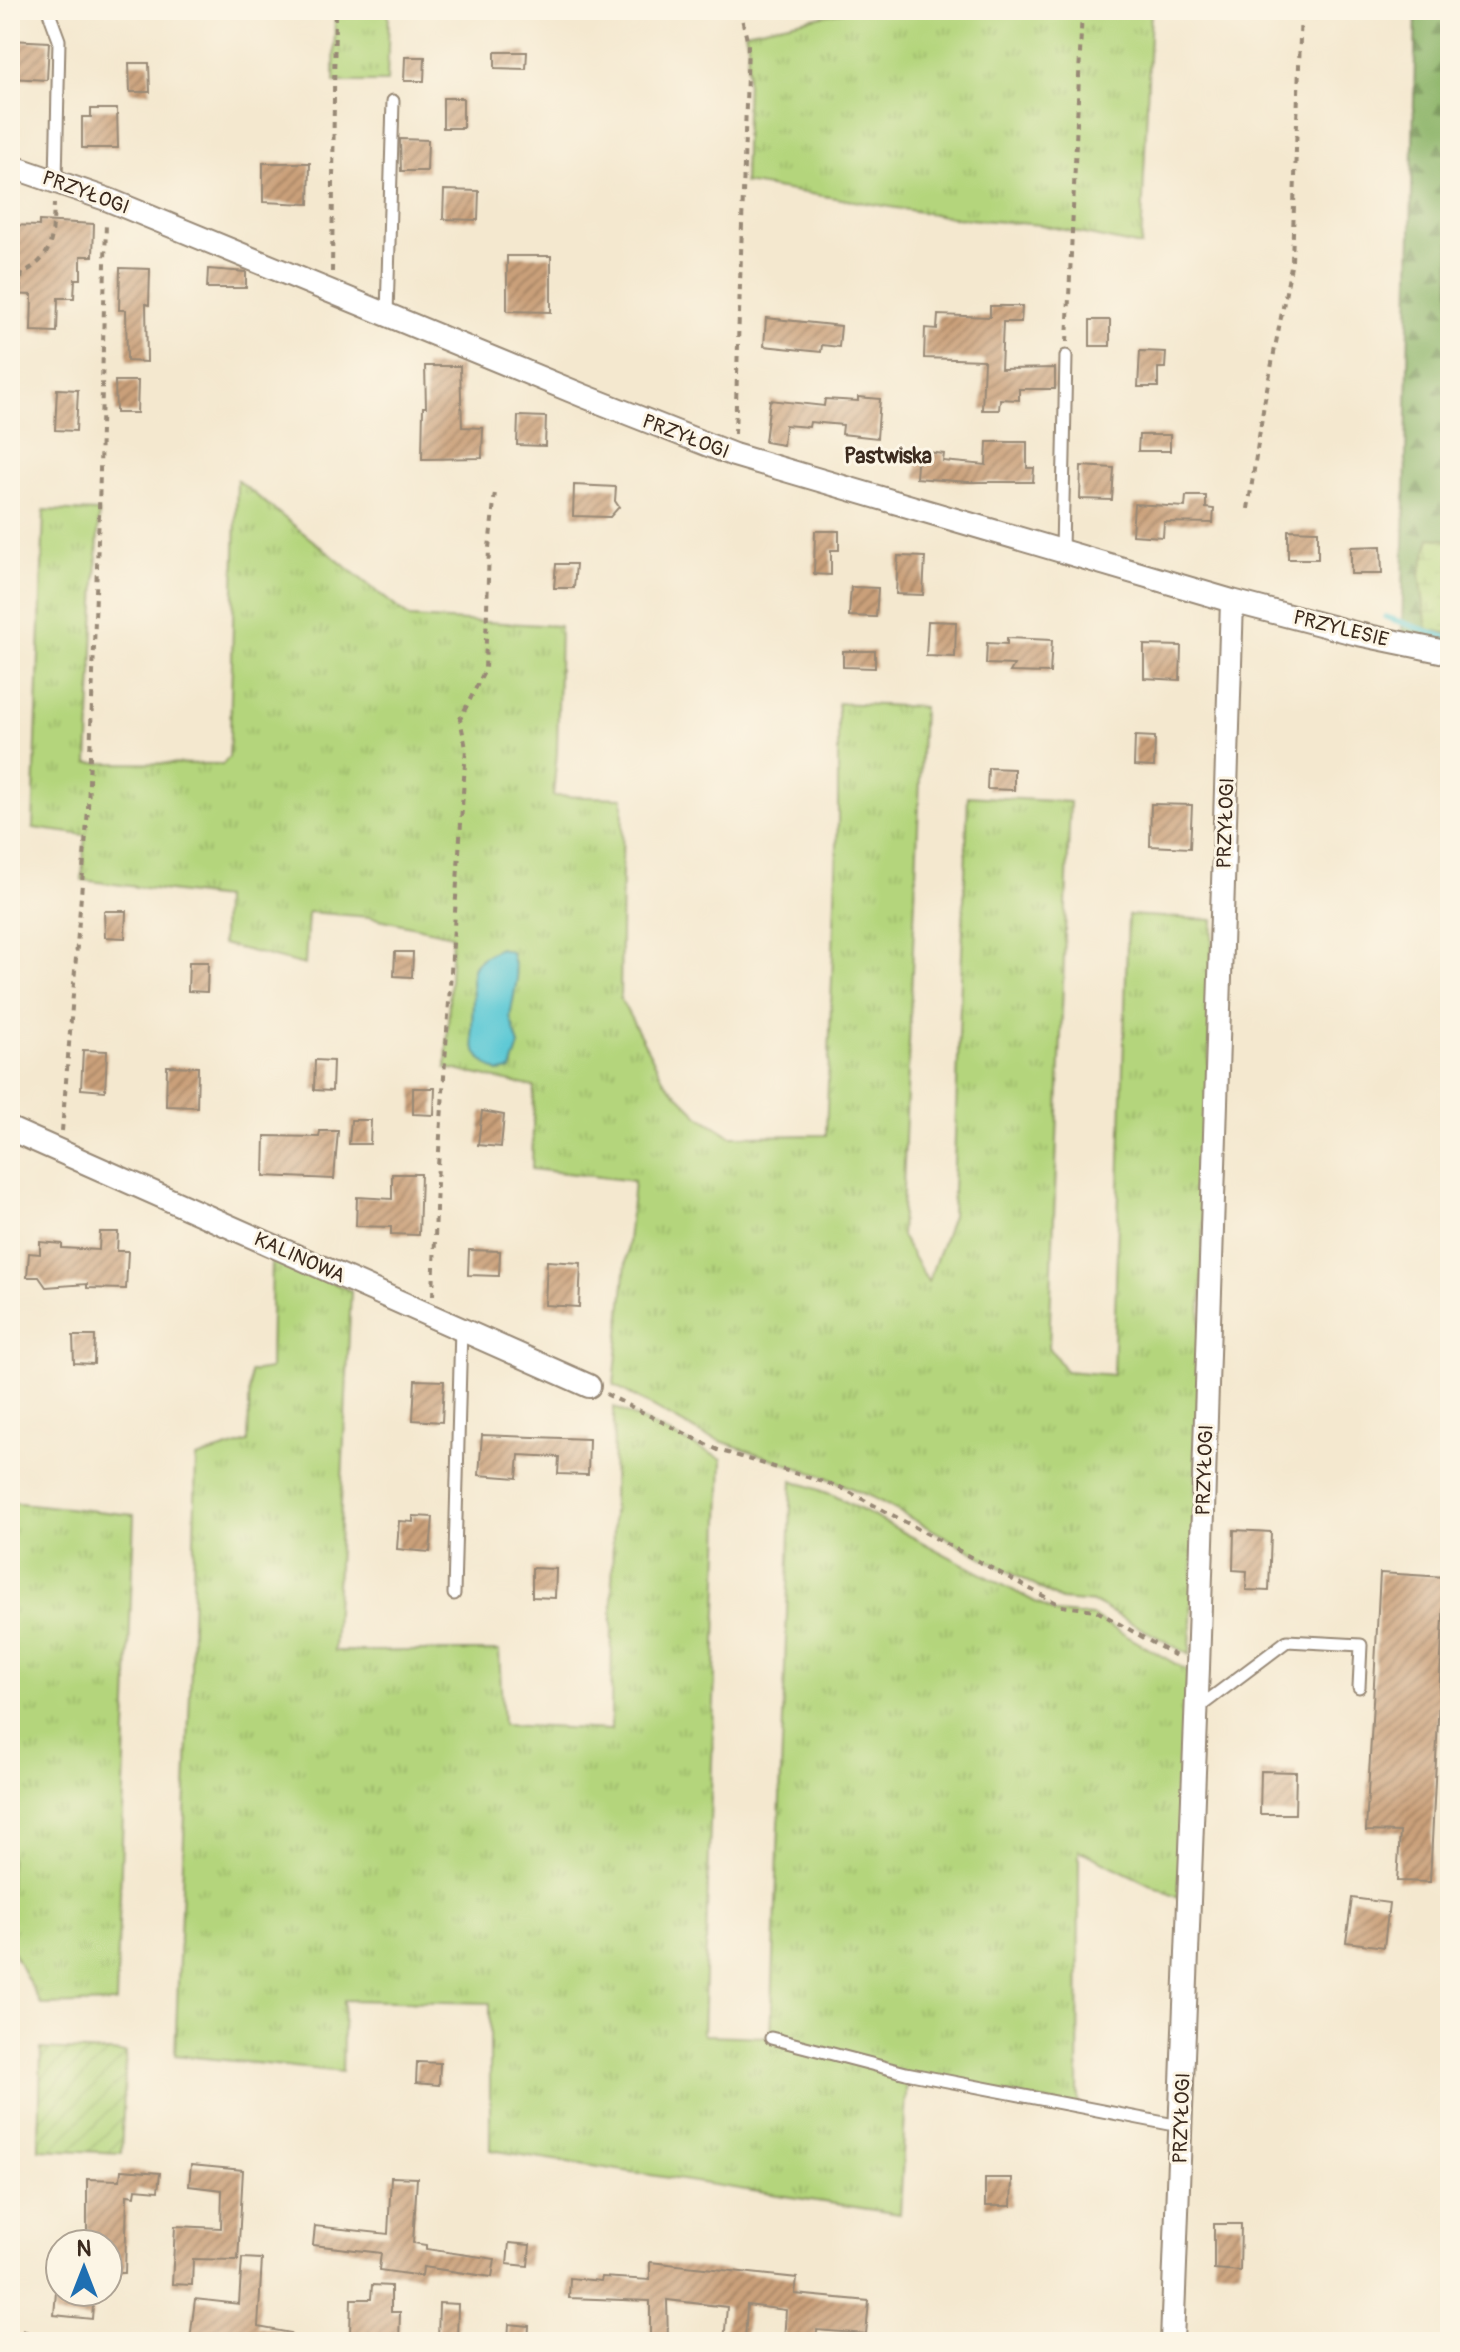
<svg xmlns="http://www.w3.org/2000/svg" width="1460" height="2352" viewBox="0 0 1460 2352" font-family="Pangolin,sans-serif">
	<defs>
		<pattern id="grass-tufts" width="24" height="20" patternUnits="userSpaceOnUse" patternTransform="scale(2)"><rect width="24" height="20" fill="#b4d57c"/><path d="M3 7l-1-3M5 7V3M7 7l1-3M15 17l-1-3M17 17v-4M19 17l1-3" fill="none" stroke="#9cb76b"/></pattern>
		<pattern id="forest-firs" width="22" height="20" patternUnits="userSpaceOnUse" patternTransform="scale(2)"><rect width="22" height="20" fill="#8fb66c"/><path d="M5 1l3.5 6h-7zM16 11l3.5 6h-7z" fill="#769458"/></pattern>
		<pattern id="wetland-marsh" width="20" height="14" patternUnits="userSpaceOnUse" patternTransform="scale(2)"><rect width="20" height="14" fill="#b4d57c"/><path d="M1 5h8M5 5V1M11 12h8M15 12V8" fill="none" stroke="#9cb76b"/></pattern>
		<pattern id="garden-furrows" width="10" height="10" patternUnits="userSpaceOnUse" patternTransform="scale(2)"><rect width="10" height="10" fill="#b4d57c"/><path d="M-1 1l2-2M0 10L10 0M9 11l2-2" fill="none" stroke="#9cb76b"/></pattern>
		<pattern id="building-hatch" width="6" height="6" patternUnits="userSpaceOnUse" patternTransform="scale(2)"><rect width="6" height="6" fill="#caa07a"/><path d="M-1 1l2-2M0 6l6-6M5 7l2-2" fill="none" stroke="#a58363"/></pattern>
	</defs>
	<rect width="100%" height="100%" fill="#fcf5e5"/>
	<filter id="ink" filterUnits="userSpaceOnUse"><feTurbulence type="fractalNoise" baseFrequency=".0125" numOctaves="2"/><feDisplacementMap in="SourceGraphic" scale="16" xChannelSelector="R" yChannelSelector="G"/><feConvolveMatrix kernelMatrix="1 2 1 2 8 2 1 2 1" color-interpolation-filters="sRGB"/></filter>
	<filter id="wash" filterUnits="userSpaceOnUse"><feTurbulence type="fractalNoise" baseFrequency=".006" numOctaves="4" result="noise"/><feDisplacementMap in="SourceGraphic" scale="32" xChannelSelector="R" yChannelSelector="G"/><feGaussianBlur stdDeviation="1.8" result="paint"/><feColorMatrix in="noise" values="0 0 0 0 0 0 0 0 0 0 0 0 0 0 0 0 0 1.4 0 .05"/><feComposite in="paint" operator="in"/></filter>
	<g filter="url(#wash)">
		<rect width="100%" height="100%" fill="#f4e8cf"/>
		<path fill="url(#grass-tufts)" stroke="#78804d" stroke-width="2" d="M 335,10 L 389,10 L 387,82 L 334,82 Z
			M 852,10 L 1151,10 L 1141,246 L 1041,225 L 957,218 L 744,183 L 748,44 L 745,32 Z
			M 237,480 L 410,618 L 560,626 L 557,752 L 553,796 L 623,798 L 620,998 L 665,1082 L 699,1116 L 731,1136 L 826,1135 L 838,821 L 838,703 L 923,707 L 901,1236 L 928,1282 L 952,1216 L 968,796 L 1070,802 L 1049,1347 L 1066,1371 L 1113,1375 L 1128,915 L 1213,920 L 1190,1655 L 1095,1603 L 1061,1600 L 874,1498 L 828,1478 L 703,1435 L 614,1385 L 634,1181 L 532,1169 L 534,1087 L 446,1068 L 452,935 L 370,917 L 308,912 L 305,965 L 222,944 L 223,898 L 82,880 L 85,835 L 33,828 L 44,510 L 99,512 L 88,763 L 223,764 L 229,757 L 230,732 Z
			M 272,1255 L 351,1291 L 334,1651 L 499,1651 L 503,1725 L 611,1730 L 614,1407 L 722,1459 L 703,2035 L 771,2037 L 792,1480 L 833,1495 L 1056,1613 L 1092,1616 L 1188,1671 L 1178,1898 L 1079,1850 L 1078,2108 L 907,2073 L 900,2214 L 490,2150 L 490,2003 L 344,2000 L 342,2072 L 175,2055 L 191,1669 L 196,1458 L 248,1442 L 250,1372 L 270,1369 Z
			M 10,1502 L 134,1515 L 116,2003 L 41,2005 L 10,1946 Z"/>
		<path fill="url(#forest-firs)" stroke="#657045" stroke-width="2" d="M 1416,10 L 1450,10 L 1450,644 L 1402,635 Z"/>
		<path fill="url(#wetland-marsh)" stroke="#78804d" stroke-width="2" d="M 1430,538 L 1450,540 L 1450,634 L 1427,629 L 1420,574 Z"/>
		<path fill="url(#garden-furrows)" stroke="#78804d" stroke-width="2" d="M 41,2049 L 126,2053 L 121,2153 L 39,2149 Z"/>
		<path fill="#5dc9d5" stroke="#4c7a7a" stroke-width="2" d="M 499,948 L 511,952 L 517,979 L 510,1017 L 519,1045 L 511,1070 L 499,1072 C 464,1055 473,1031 473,997 C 473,988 470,975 474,966 C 478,958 491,953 499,948 Z"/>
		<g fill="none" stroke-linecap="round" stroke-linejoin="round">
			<path stroke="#5dc9d5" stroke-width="6" d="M 1386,617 L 1450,639"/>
		</g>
		<g id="blocks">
			<path fill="url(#building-hatch)" d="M 10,40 L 49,42 L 47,80 L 10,78 Z
				M 495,52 L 527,52 L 526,69 L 495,68 Z
				M 405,57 L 425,57 L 424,81 L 404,81 Z
				M 129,63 L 149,63 L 150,92 L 130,92 Z
				M 443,98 L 463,98 L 463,128 L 443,128 Z
				M 91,109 L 117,109 L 118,148 L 82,148 L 82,117 L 91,117 Z
				M 400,139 L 428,140 L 427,171 L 401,171 Z
				M 263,163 L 310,163 L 309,204 L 263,202 Z
				M 444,190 L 479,191 L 478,220 L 443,219 Z
				M 39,221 L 94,224 L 93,256 L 81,256 L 81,279 L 75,279 L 74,298 L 58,298 L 57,332 L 31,331 L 32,295 L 10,294 L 10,225 L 39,226 Z
				M 507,256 L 551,256 L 551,312 L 507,311 Z
				M 120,268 L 150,269 L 149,305 L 146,304 L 147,362 L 127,361 L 126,310 L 119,310 Z
				M 208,269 L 246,272 L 246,288 L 207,288 Z
				M 990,306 L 1022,306 L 1021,322 L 1003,322 L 1001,369 L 1055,368 L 1055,389 L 1019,389 L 1019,400 L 1000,399 L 999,410 L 982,410 L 984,360 L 924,358 L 925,328 L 937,329 L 938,315 L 990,317 Z
				M 766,318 L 841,326 L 839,347 L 822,345 L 821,352 L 764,346 Z
				M 1090,320 L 1110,320 L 1110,346 L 1090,346 Z
				M 1140,351 L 1166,352 L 1165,368 L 1158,368 L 1158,387 L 1138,387 Z
				M 425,366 L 460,366 L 462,427 L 483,428 L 482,458 L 422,459 L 423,407 L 426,407 Z
				M 115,381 L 138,381 L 137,413 L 116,413 Z
				M 57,389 L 78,390 L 76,431 L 55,430 Z
				M 858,397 L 880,399 L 877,438 L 842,434 L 843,425 L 810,422 L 809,427 L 785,425 L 783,445 L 765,442 L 770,400 L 824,406 L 825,399 L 858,401 Z
				M 518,416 L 546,417 L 545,446 L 517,445 Z
				M 1139,435 L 1170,435 L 1170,451 L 1138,451 Z
				M 987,442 L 1027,442 L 1027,468 L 1034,468 L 1033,482 L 968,482 L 916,478 L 918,451 L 944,454 L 943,461 L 986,465 Z
				M 1081,466 L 1114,468 L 1112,500 L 1080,499 Z
				M 574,485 L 616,487 L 615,501 L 619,507 L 610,517 L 573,516 Z
				M 1186,496 L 1206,496 L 1206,508 L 1214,509 L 1213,523 L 1164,522 L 1163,537 L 1132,535 L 1134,504 L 1185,507 Z
				M 1288,530 L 1318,531 L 1318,559 L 1288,559 Z
				M 815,531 L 839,531 L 839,550 L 831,550 L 831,575 L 814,574 Z
				M 1381,546 L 1382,574 L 1351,574 L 1351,547 Z
				M 898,556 L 925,557 L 923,595 L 896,594 Z
				M 556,564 L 576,564 L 574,588 L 554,588 Z
				M 851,587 L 878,588 L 876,617 L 849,616 Z
				M 928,621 L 956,622 L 955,657 L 926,656 Z
				M 1007,638 L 1052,640 L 1050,673 L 1010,672 L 1014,665 L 986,664 L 987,643 L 1007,644 Z
				M 1144,645 L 1181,646 L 1180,680 L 1144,678 Z
				M 843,651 L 875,651 L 875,668 L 843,667 Z
				M 1135,736 L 1155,737 L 1154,767 L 1134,766 Z
				M 988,768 L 1014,769 L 1014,790 L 987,789 Z
				M 1151,804 L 1192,805 L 1190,848 L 1150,846 Z
				M 104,911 L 126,911 L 125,938 L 105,937 Z
				M 395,952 L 413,952 L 412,977 L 394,976 Z
				M 189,962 L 208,962 L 207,992 L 188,991 Z
				M 83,1050 L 107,1051 L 105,1091 L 81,1089 Z
				M 315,1060 L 333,1061 L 332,1091 L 314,1090 Z
				M 167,1066 L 198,1067 L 197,1107 L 166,1106 Z
				M 413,1088 L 435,1088 L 434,1115 L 413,1114 Z
				M 482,1111 L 504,1115 L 501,1147 L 478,1145 Z
				M 351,1120 L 371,1120 L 370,1144 L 349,1144 Z
				M 320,1131 L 338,1131 L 334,1179 L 264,1176 L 265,1136 L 319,1137 Z
				M 392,1174 L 421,1174 L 419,1235 L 391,1234 L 391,1227 L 356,1226 L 357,1197 L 392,1199 Z
				M 100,1232 L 118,1232 L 117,1251 L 128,1251 L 126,1289 L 87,1288 L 87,1284 L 46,1287 L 39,1277 L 27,1277 L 29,1253 L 40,1254 L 40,1242 L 62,1244 L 62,1248 L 99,1250 Z
				M 469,1250 L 500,1251 L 499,1276 L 468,1275 Z
				M 547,1261 L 581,1263 L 579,1307 L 545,1305 Z
				M 73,1336 L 95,1336 L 94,1364 L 74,1363 Z
				M 415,1380 L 444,1381 L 442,1422 L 413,1420 Z
				M 482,1435 L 589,1439 L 588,1475 L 558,1474 L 559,1457 L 519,1455 L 517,1478 L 479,1475 Z
				M 413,1516 L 433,1517 L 430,1552 L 397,1549 L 399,1521 L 413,1522 Z
				M 1234,1530 L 1271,1532 L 1269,1591 L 1246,1590 L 1247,1571 L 1233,1570 Z
				M 532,1568 L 556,1569 L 555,1598 L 532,1597 Z
				M 1380,1573 L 1445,1577 L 1430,1882 L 1397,1881 L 1400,1832 L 1366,1831 Z
				M 1261,1771 L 1296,1772 L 1295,1814 L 1260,1814 Z
				M 1352,1898 L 1389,1903 L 1384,1947 L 1346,1942 Z
				M 417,2062 L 440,2063 L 439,2085 L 416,2083 Z
				M 191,2165 L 243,2170 L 238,2260 L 193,2259 L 192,2285 L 172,2284 L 175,2226 L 221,2228 L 222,2190 L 189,2186 Z
				M 121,2170 L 160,2173 L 158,2191 L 136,2189 L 135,2196 L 127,2195 L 125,2273 L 108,2273 L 108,2244 L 87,2244 L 87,2179 L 120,2180 Z
				M 391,2177 L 417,2178 L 413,2243 L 426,2245 L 426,2249 L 495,2259 L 492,2277 L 423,2267 L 422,2276 L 379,2270 L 381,2253 L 313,2245 L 315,2226 L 388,2234 Z
				M 985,2178 L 1012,2178 L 1011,2206 L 985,2206 Z
				M 1214,2224 L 1241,2224 L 1240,2271 L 1214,2269 Z
				M 509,2243 L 530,2245 L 528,2266 L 507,2264 Z
				M 242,2258 L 262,2259 L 258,2327 L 291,2333 L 290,2342 L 190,2340 L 195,2299 L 239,2304 Z
				M 650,2262 L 797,2278 L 795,2294 L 869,2301 L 866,2334 L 817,2330 L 816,2342 L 784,2342 L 786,2310 L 747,2305 L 745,2342 L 724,2342 L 727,2307 L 667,2300 L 668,2342 L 650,2342 L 650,2301 L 569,2298 L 570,2278 L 601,2281 L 602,2277 L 650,2280 Z
				M 372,2285 L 391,2286 L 391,2312 L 400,2312 L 399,2342 L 382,2342 L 382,2335 L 350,2334 L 351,2299 L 371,2299 Z
				M 56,2292 L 94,2292 L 92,2319 L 54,2315 Z
				M 439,2303 L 458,2304 L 457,2342 L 438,2342 Z
				M 509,2324 L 529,2326 L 528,2342 L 508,2342 Z"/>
		</g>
	</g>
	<g filter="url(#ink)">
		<use href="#blocks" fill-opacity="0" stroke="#988976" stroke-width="2"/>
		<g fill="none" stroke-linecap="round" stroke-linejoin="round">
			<defs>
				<path id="service" d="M 48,10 L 59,40 L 56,181
					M 387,315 L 393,101
					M 1062,551 L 1066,356
					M 454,1594 L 461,1327
					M 1198,1708 L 1287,1641 L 1361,1645 L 1359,1687
					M 771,2038 L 906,2073 L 1180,2126"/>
				<path id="minor" d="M 10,166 L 109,200 L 584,396 L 734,455 L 1232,601 L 1198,1668 L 1172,2342
					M 1232,601 L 1358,634 L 1450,653
					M 10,1129 L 589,1386"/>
			</defs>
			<use href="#service" stroke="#988976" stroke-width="15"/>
			<use href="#minor" stroke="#988976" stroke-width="26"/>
			<path stroke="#988976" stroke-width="4" stroke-dasharray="6 6" stroke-linecap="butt" d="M 332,272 L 335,10
				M 1067,342 L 1082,10
				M 10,350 L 22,273 C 55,257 52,237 54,204
				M 735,434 L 748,44 L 740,10
				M 1248,509 L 1264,404 L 1292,261 L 1301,10
				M 62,1131 L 88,809 L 99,512 L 106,222
				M 433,1296 L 437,1181 L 466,748 L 460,719 L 485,670 L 489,548 L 495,492
				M 606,1394 L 718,1450 L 840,1487 L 1062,1606 L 1095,1610 L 1176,1656
				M 10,2329 L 78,2342"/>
			<use href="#service" stroke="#fff" stroke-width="11"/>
			<use href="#minor" stroke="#fff" stroke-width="22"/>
		</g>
	</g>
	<g text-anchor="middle" stroke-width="6" stroke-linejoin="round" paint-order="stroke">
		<g font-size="20" fill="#3b2a1e" stroke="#fcf5e5">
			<text transform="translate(86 192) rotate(20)" y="7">PRZYŁOGI</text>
			<text transform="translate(686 436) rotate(21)" y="7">PRZYŁOGI</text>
			<text transform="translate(1341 628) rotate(14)" y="7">PRZYLESIE</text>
			<text transform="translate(1225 823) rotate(-88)" y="7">PRZYŁOGI</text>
			<text transform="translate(300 1257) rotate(24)" y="7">KALINOWA</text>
			<text transform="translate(1204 1470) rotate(-88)" y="7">PRZYŁOGI</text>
			<text transform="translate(1181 2118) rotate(-88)" y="7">PRZYŁOGI</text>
		</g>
		<g font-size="22" font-weight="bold" fill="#3b2a1e" stroke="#fcf5e5">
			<text x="888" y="463">Pastwiska</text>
		</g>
	</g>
	<rect width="1460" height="2352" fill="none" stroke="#fcf5e5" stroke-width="40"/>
	<g transform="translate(84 2268)"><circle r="38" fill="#fcf5e5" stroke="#afa495" stroke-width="2"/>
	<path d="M0-6L14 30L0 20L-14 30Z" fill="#1f6fb2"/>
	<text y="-12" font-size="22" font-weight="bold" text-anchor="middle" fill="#3b2a1e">N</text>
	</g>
</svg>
